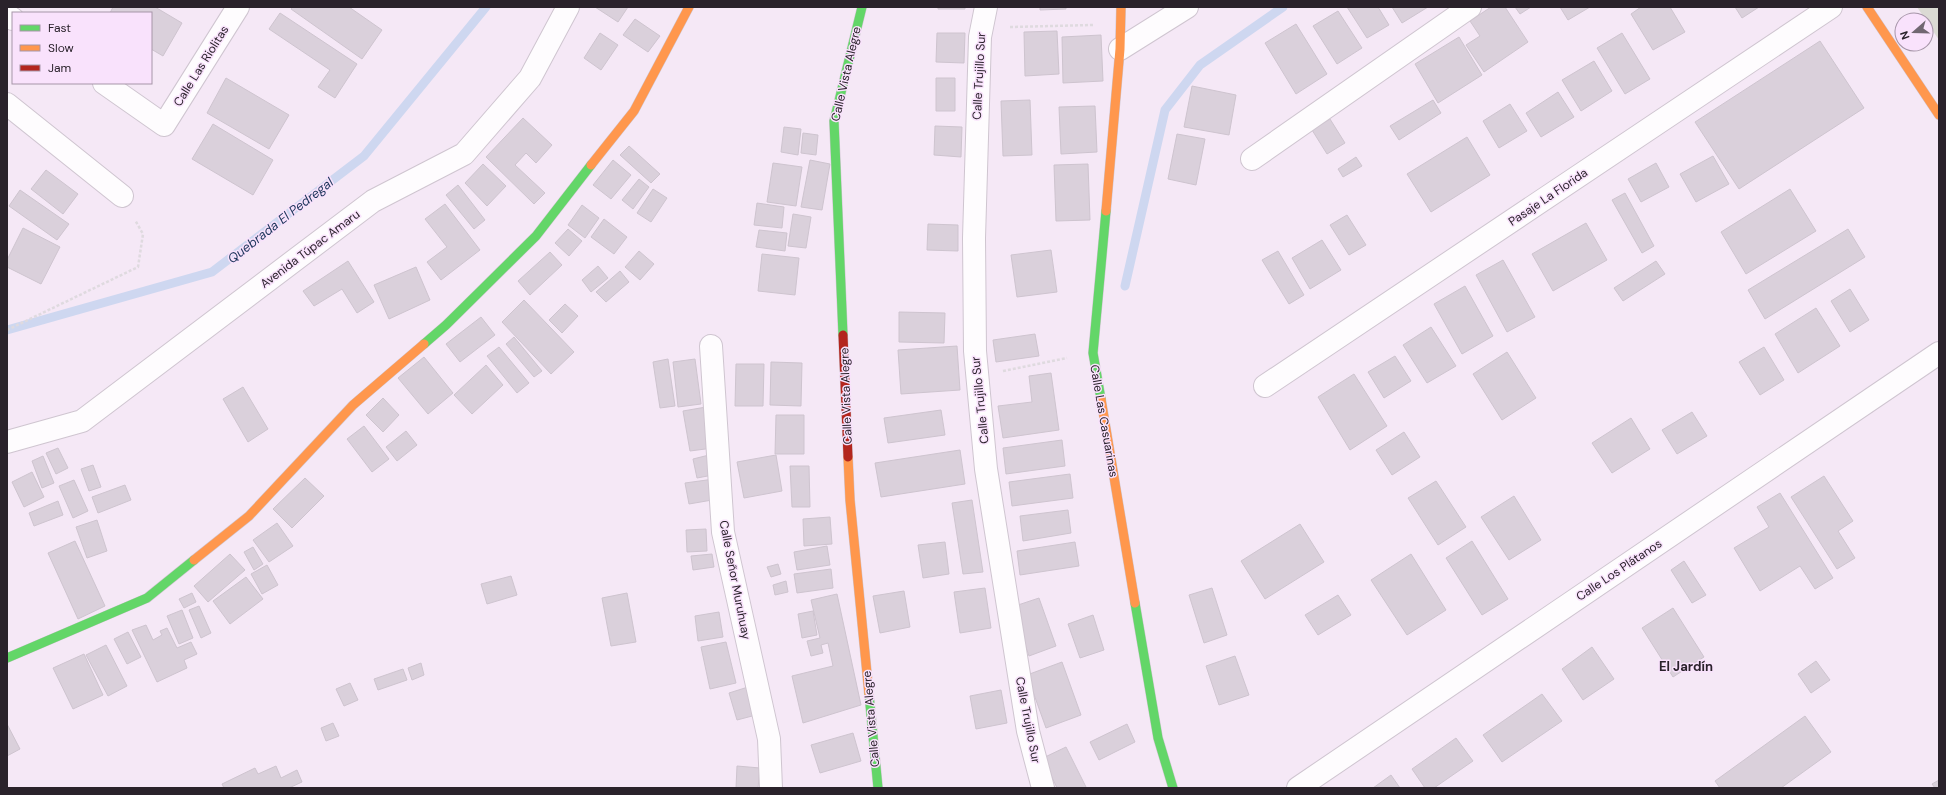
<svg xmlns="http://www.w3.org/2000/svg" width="1946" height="795" viewBox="0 0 1946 795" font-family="'DM Sans',sans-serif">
	<rect width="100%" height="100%" fill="#f5e8f6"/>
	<path fill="#dbdad4" d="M 1917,7 L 1939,7 L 1939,40 Z"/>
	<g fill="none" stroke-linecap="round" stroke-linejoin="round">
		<path stroke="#ced7f0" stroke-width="9" d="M 1125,286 L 1165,110 L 1200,65 L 1283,7
			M 7,330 L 212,272 L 364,156 L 486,7"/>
	</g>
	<path fill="#dad0db" stroke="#cec4cf" d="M 113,7 L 155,7 L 182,23 L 163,56 L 151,49 L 151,13 L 110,13 Z
		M 293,7 L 349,7 L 382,30 L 362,59 L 291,9 Z
		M 595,7 L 628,7 L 618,22 Z
		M 938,7 L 965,7 L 965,9 L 938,9 Z
		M 1040,7 L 1066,7 L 1066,9 L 1040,10 Z
		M 1347,7 L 1378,7 L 1389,25 L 1367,38 Z
		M 1392,7 L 1428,7 L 1402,23 Z
		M 1491,7 L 1505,7 L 1528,42 L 1484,72 L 1466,45 L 1480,36 L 1470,21 Z
		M 1515,7 L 1531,7 L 1520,14 Z
		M 1560,7 L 1590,7 L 1568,20 Z
		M 1641,7 L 1670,7 L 1685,32 L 1653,50 L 1631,14 Z
		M 1735,7 L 1759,7 L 1742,18 Z
		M 1338,11 L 1362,48 L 1337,64 L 1313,26 Z
		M 280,13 L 357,64 L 335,98 L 318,87 L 330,70 L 269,29 Z
		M 635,19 L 660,36 L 648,52 L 623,35 Z
		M 1296,24 L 1327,74 L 1296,94 L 1265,43 Z
		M 1057,31 L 1059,74 L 1025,76 L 1024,32 Z
		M 600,33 L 618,45 L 601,70 L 584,58 Z
		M 937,33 L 965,33 L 964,63 L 936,62 Z
		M 1622,33 L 1650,79 L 1625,94 L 1597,48 Z
		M 1101,35 L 1103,81 L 1063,83 L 1062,37 Z
		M 1459,37 L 1482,75 L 1438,103 L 1415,64 Z
		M 1820,41 L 1864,108 L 1739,189 L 1695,122 Z
		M 1594,61 L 1612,91 L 1581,111 L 1562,80 Z
		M 226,78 L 289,115 L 269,149 L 207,113 Z
		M 936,78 L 955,78 L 955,111 L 936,111 Z
		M 1192,86 L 1236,95 L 1229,135 L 1184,127 Z
		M 1558,92 L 1574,117 L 1541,137 L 1526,113 Z
		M 1030,100 L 1032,155 L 1003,156 L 1001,101 Z
		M 1433,100 L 1441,113 L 1399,140 L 1390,126 Z
		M 1510,104 L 1527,131 L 1499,148 L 1483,121 Z
		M 1095,106 L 1097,152 L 1061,154 L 1059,107 Z
		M 523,118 L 552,145 L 536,163 L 526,153 L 515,165 L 545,193 L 534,204 L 486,157 Z
		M 1330,119 L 1345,143 L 1327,154 L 1312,130 Z
		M 213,124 L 273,160 L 253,195 L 192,159 Z
		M 935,126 L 962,127 L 961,157 L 934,155 Z
		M 784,127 L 801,129 L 798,155 L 781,152 Z
		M 803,133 L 818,135 L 816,155 L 801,153 Z
		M 1177,134 L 1205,139 L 1196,185 L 1168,179 Z
		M 1467,137 L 1490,175 L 1431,212 L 1407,174 Z
		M 629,146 L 660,174 L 651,183 L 620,155 Z
		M 1713,156 L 1729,184 L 1696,202 L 1680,174 Z
		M 1356,157 L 1362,166 L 1343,177 L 1338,169 Z
		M 613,160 L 631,175 L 611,199 L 593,185 Z
		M 810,160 L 830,164 L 822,210 L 801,207 Z
		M 773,163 L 802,167 L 796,206 L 767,202 Z
		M 1656,163 L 1669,187 L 1641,202 L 1628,179 Z
		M 483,164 L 506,186 L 487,206 L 465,183 Z
		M 1088,164 L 1090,220 L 1056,221 L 1054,165 Z
		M 46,170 L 78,194 L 63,214 L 31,189 Z
		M 639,179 L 649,187 L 633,209 L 622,200 Z
		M 458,185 L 485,220 L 474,229 L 446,195 Z
		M 653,189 L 667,198 L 651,222 L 637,213 Z
		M 1790,189 L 1816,231 L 1746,274 L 1721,232 Z
		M 20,190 L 69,224 L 57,240 L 9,206 Z
		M 1625,193 L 1654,246 L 1642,253 L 1612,200 Z
		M 757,203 L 784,207 L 782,228 L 754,225 Z
		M 445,204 L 480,250 L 441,280 L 427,262 L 447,247 L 425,219 Z
		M 582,205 L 599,218 L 585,238 L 568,225 Z
		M 793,214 L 811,217 L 806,248 L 788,246 Z
		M 1347,215 L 1366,245 L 1349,255 L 1330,225 Z
		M 604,219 L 627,237 L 614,254 L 591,237 Z
		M 1586,223 L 1607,260 L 1553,291 L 1532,254 Z
		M 928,224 L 958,225 L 958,251 L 927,250 Z
		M 23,228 L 60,247 L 41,284 L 7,267 L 7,260 Z
		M 568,229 L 582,241 L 569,256 L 555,243 Z
		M 1848,229 L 1865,257 L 1765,319 L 1748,290 Z
		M 759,230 L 787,233 L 785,251 L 756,247 Z
		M 1322,240 L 1341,270 L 1310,289 L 1292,258 Z
		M 1051,250 L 1057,292 L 1017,297 L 1011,255 Z
		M 639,251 L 654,264 L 640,280 L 625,267 Z
		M 1278,251 L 1304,295 L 1289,304 L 1262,260 Z
		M 550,252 L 562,265 L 530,295 L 518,281 Z
		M 762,254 L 799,258 L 795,295 L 758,291 Z
		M 1503,260 L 1535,317 L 1507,332 L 1476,275 Z
		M 348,261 L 374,302 L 357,313 L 342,289 L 314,306 L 303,291 Z
		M 1656,261 L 1665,274 L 1623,301 L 1614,288 Z
		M 598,266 L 608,278 L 591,292 L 582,280 Z
		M 416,267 L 430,300 L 389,319 L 374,285 Z
		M 620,271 L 629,282 L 606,302 L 596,292 Z
		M 1465,286 L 1493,336 L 1462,354 L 1434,304 Z
		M 1850,289 L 1869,320 L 1850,332 L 1831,301 Z
		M 524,300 L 574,352 L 551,374 L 502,322 Z
		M 565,304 L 578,316 L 562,333 L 549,320 Z
		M 1816,308 L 1840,346 L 1798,373 L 1775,334 Z
		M 899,312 L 945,313 L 944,343 L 899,342 Z
		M 481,317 L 495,335 L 460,362 L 446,344 Z
		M 1431,327 L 1456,366 L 1427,383 L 1403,345 Z
		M 1035,334 L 1039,356 L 996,362 L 993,340 Z
		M 514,337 L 542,371 L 534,377 L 506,344 Z
		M 957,346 L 960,390 L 901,394 L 898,350 Z
		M 499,347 L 529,383 L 517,393 L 487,356 Z
		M 1764,347 L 1784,380 L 1760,395 L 1739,362 Z
		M 1507,352 L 1536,398 L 1502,420 L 1473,374 Z
		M 1395,356 L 1411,381 L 1384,398 L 1368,372 Z
		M 424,357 L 453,393 L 428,414 L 398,378 Z
		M 668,359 L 675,406 L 660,408 L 653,362 Z
		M 695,359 L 701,404 L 678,407 L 673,362 Z
		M 771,362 L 802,363 L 801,406 L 770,405 Z
		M 736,364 L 764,364 L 763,406 L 735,406 Z
		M 486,365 L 503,385 L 472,414 L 454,395 Z
		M 1051,373 L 1059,430 L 1003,438 L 998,406 L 1032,402 L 1029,376 Z
		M 1354,374 L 1387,426 L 1350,450 L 1318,397 Z
		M 243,387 L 268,429 L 248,442 L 223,399 Z
		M 383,398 L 399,415 L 383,432 L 366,415 Z
		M 706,407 L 713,448 L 690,451 L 683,411 Z
		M 941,410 L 945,435 L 888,443 L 884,418 Z
		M 1692,412 L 1707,436 L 1677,454 L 1662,430 Z
		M 776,415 L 804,415 L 804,454 L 775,454 Z
		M 1631,418 L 1650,449 L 1612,473 L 1592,443 Z
		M 364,426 L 389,459 L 372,472 L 347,439 Z
		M 406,431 L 417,445 L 397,461 L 386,447 Z
		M 1404,432 L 1420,457 L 1392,475 L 1376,450 Z
		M 1062,440 L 1065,466 L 1006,474 L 1003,448 Z
		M 58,448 L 68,468 L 56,474 L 46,453 Z
		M 960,450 L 965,484 L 881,497 L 875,463 Z
		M 709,455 L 713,475 L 697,478 L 693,459 Z
		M 776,455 L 782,491 L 744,498 L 737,462 Z
		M 43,456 L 54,483 L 42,488 L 32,461 Z
		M 93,465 L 101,487 L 89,491 L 81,469 Z
		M 790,466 L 809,466 L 810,507 L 792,507 Z
		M 32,472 L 44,497 L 24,507 L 12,482 Z
		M 1070,474 L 1073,498 L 1012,506 L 1009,482 Z
		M 1824,476 L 1853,521 L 1838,531 L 1855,558 L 1837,569 L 1791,497 Z
		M 305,478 L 324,496 L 292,528 L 273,509 Z
		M 714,479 L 718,499 L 689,504 L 685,483 Z
		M 74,480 L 88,511 L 73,518 L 59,486 Z
		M 1436,481 L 1466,527 L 1438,545 L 1408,498 Z
		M 125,485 L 131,500 L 98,513 L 92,497 Z
		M 1780,493 L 1833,578 L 1815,589 L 1800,566 L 1760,591 L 1734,548 L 1769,527 L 1757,507 Z
		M 1514,496 L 1541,540 L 1509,560 L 1481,517 Z
		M 972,500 L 983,572 L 963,574 L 952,503 Z
		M 58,501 L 63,515 L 34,526 L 29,513 Z
		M 1068,510 L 1071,533 L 1023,541 L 1020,516 Z
		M 830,517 L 832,544 L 804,546 L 803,519 Z
		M 97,520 L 107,551 L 87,558 L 76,527 Z
		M 277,523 L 293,546 L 269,562 L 253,540 Z
		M 1300,524 L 1324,562 L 1265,599 L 1241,561 Z
		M 706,529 L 707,551 L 687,552 L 686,530 Z
		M 75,541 L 105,606 L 78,619 L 48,553 Z
		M 1472,541 L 1508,599 L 1482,615 L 1446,558 Z
		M 945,542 L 949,574 L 923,578 L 918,545 Z
		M 1075,542 L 1079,566 L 1020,575 L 1017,551 Z
		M 827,546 L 830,565 L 797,570 L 794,552 Z
		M 253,547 L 263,564 L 254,570 L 244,552 Z
		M 230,554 L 245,570 L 208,602 L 194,586 Z
		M 712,554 L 714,567 L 693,570 L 691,556 Z
		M 1411,554 L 1446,610 L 1407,635 L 1371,580 Z
		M 1684,561 L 1706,595 L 1692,603 L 1671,570 Z
		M 778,564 L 781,574 L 771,577 L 767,567 Z
		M 267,565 L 278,585 L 262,594 L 251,574 Z
		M 831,569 L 833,588 L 797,593 L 794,574 Z
		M 511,576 L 517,595 L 487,604 L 481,584 Z
		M 246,577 L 263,599 L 230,624 L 213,601 Z
		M 786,581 L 788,592 L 775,595 L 773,585 Z
		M 985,588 L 991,628 L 960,633 L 954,592 Z
		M 1212,588 L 1227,635 L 1204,643 L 1189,595 Z
		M 904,591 L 910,627 L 880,633 L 873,596 Z
		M 192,593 L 196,602 L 184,608 L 179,599 Z
		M 627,593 L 636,642 L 611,646 L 602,598 Z
		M 837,594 L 861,705 L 803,723 L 792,676 L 833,666 L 828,643 L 821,645 L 823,653 L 811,656 L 807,641 L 820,638 L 811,600 Z
		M 1338,595 L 1351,615 L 1318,635 L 1305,615 Z
		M 1039,598 L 1056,646 L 1029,656 L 1012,607 Z
		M 199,606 L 211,633 L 201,638 L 189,610 Z
		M 1673,608 L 1704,657 L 1673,677 L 1642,628 Z
		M 182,610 L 193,638 L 179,644 L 167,616 Z
		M 813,611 L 817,635 L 802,638 L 798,614 Z
		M 719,612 L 723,637 L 698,641 L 695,616 Z
		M 1093,615 L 1104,650 L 1080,658 L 1068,624 Z
		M 146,625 L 153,640 L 162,635 L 160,631 L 167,628 L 177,648 L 191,642 L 197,654 L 184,660 L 187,668 L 157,682 L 132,630 Z
		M 128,632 L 141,657 L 127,664 L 114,639 Z
		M 726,642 L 736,683 L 710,689 L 701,647 Z
		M 106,645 L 127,686 L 108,696 L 86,655 Z
		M 1592,647 L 1614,679 L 1583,700 L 1562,669 Z
		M 84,654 L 103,695 L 73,709 L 53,668 Z
		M 1235,656 L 1249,695 L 1219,705 L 1206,666 Z
		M 1816,661 L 1830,680 L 1811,693 L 1798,674 Z
		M 1062,662 L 1081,715 L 1046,728 L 1027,675 Z
		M 421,663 L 424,675 L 412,680 L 408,668 Z
		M 403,669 L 407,680 L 378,690 L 374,679 Z
		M 350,683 L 358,700 L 344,706 L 336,689 Z
		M 748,687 L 756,715 L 737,720 L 729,693 Z
		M 1001,690 L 1007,723 L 976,729 L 970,696 Z
		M 1542,694 L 1562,721 L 1502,762 L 1483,735 Z
		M 1805,716 L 1831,752 L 1781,788 L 1720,788 L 1715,781 Z
		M 333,723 L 339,736 L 326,741 L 321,728 Z
		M 7,724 L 20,749 L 7,756 Z
		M 1127,724 L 1135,742 L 1099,760 L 1090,742 Z
		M 853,733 L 861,761 L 820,773 L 811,745 Z
		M 1456,738 L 1473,761 L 1434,788 L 1425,788 L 1412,769 Z
		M 1066,747 L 1086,787 L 1085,788 L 1057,788 L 1043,758 Z
		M 276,766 L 281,778 L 297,770 L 302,782 L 289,788 L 224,788 L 222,784 L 255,768 L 258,774 Z
		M 737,766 L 760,768 L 758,788 L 736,788 Z
		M 1391,775 L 1400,788 L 1373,788 Z
		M 1939,780 L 1939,788 L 1935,788 L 1932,784 Z"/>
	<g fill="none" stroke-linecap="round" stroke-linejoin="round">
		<defs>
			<path id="street" d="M 986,7 L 980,37 L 974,238 L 975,351 L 986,469 L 1028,731 L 1043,788
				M 7,15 L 13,19
				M 1120,49 L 1187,7
				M 104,83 L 164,125 L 238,7
				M 7,104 L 122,196
				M 1252,159 L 1470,7
				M 711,346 L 723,532 L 769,739 L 771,788
				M 1265,386 L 1831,7
				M 7,442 L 82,421 L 373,201 L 464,154 L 530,78 L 568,7
				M 1298,788 L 1939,353"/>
			<path id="fast" d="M 843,335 L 834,121 L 862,7
				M 424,344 L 446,325 L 536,236 L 591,165
				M 1101,399 L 1093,353 L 1106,211
				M 1135,603 L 1158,738 L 1173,788
				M 7,658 L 147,598 L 194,560
				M 869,694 L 878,788"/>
			<path id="slow" d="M 1867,7 L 1939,115
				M 591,165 L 634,111 L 689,7
				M 1106,211 L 1120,49 L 1121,7
				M 1101,399 L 1135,603
				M 848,457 L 850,500 L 869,694
				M 194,560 L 249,516 L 353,405 L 424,344"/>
			<path id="jam" d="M 843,335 L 848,457"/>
		</defs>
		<use href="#street" stroke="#cfc5d0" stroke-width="24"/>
		<use href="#fast" stroke="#cfc5d0" stroke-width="10"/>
		<use href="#slow" stroke="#cfc5d0" stroke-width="10"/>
		<use href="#jam" stroke="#cfc5d0" stroke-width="10"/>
		<path stroke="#dfdadf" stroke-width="2.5" stroke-dasharray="3 2" stroke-linecap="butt" d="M 1010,27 L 1093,25
			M 7,330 L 138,267 L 143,234 L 135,220
			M 1003,371 L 1067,358"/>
		<use href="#street" stroke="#fefcfe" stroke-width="22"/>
		<use href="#fast" stroke="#63d668" stroke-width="9"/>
		<use href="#slow" stroke="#ff974d" stroke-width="9"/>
		<use href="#jam" stroke="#b3261e" stroke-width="9"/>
	</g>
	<g text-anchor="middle" stroke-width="3" stroke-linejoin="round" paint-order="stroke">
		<g font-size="12" fill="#2a222b" stroke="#f9e2fc">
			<text transform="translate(201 66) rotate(-58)" y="4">Calle Las Riolitas</text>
			<text transform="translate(846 74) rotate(-77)" y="4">Calle Vista Alegre</text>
			<text transform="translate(979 76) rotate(-87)" y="4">Calle Trujillo Sur</text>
			<text transform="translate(1548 197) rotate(-34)" y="4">Pasaje La Florida</text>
			<text transform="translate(310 249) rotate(-37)" y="4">Avenida Túpac Amaru</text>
			<text transform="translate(846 396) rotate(-92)" y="4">Calle Vista Alegre</text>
			<text transform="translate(980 400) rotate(-96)" y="4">Calle Trujillo Sur</text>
			<text transform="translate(1104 421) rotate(80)" y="4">Calle Las Casuarinas</text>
			<text transform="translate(1619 570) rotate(-34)" y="4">Calle Los Plátanos</text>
			<text transform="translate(735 580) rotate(79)" y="4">Calle Señor Muruhuay</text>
			<text transform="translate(871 719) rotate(-95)" y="4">Calle Vista Alegre</text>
			<text transform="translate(1028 720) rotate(79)" y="4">Calle Trujillo Sur</text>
		</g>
		<g font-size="13" font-style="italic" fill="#1a3359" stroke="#f9e2fc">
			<text transform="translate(280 220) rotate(-38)" y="5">Quebrada El Pedregal</text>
		</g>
		<g font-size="13" font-weight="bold" fill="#2a222b" stroke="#f9e2fc">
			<text x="1686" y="671">El Jardín</text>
		</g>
	</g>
	<rect width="1946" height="795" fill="none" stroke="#2a222b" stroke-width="16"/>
	<rect x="12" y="12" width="140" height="72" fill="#f9e2fc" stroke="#a695a8"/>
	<rect x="20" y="25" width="20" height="6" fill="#63d668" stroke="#a695a8"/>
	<text x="48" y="32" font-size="12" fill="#2a222b">Fast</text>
	<rect x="20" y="45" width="20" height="6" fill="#ff974d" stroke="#a695a8"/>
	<text x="48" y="52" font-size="12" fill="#2a222b">Slow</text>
	<rect x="20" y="65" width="20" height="6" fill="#b3261e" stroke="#a695a8"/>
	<text x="48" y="72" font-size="12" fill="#2a222b">Jam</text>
	<g transform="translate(1914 32) rotate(250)"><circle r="19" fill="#f9e2fc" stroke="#a695a8"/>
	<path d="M0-3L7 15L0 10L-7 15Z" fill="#716772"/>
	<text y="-6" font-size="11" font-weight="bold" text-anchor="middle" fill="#2a222b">N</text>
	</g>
</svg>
